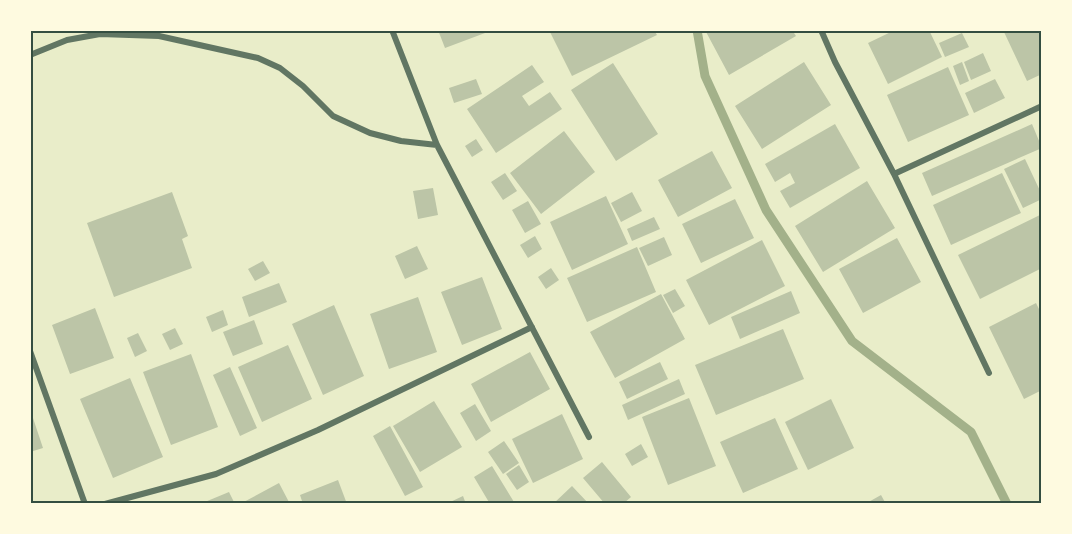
<svg xmlns="http://www.w3.org/2000/svg" width="1072" height="534" viewBox="0 0 1072 534" font-family="Cabin,sans-serif">
	<rect width="100%" height="100%" fill="#e9edc9"/>
	<g fill="none" stroke-linecap="round" stroke-linejoin="round">
		<path stroke="#a3b18a" stroke-width="9" d="M 697,30 L 705,76 L 766,210 L 852,341 L 971,432 L 1007,504"/>
	</g>
	<path fill="#bcc5a7" d="M 438,30 L 493,30 L 445,48 Z
		M 549,30 L 654,30 L 657,35 L 572,76 Z
		M 705,30 L 792,30 L 796,36 L 729,75 Z
		M 895,30 L 929,30 L 942,57 L 888,84 L 868,43 Z
		M 1009,30 L 1042,30 L 1042,74 L 1027,81 L 1004,32 Z
		M 962,33 L 969,47 L 945,57 L 939,43 Z
		M 983,53 L 991,71 L 971,80 L 964,62 Z
		M 804,62 L 831,105 L 762,149 L 735,106 Z
		M 962,62 L 969,81 L 960,85 L 953,66 Z
		M 613,63 L 658,134 L 616,161 L 571,90 Z
		M 532,65 L 544,82 L 522,96 L 529,106 L 550,92 L 562,109 L 496,153 L 467,109 Z
		M 948,67 L 969,115 L 908,142 L 887,95 Z
		M 476,79 L 482,94 L 454,103 L 449,88 Z
		M 995,79 L 1005,98 L 974,113 L 965,93 Z
		M 835,124 L 860,168 L 790,208 L 780,191 L 795,183 L 790,173 L 775,182 L 765,164 Z
		M 1032,124 L 1042,148 L 932,196 L 922,173 Z
		M 564,131 L 595,172 L 541,214 L 510,173 Z
		M 476,139 L 483,150 L 472,157 L 465,146 Z
		M 712,151 L 732,188 L 678,217 L 658,180 Z
		M 1025,159 L 1042,195 L 1042,199 L 1023,208 L 1004,169 Z
		M 505,173 L 517,191 L 503,200 L 491,182 Z
		M 1002,173 L 1021,213 L 951,245 L 933,205 Z
		M 867,181 L 895,228 L 823,272 L 795,226 Z
		M 433,188 L 438,215 L 418,219 L 413,191 Z
		M 172,192 L 188,236 L 182,239 L 192,268 L 114,297 L 87,223 Z
		M 632,192 L 642,211 L 621,222 L 611,203 Z
		M 606,196 L 628,244 L 572,270 L 550,222 Z
		M 735,199 L 754,238 L 701,263 L 682,224 Z
		M 528,201 L 541,224 L 525,233 L 512,210 Z
		M 1042,214 L 1042,268 L 980,299 L 958,255 Z
		M 654,217 L 660,229 L 632,241 L 627,229 Z
		M 535,236 L 542,249 L 528,258 L 520,245 Z
		M 664,237 L 672,255 L 648,266 L 639,248 Z
		M 897,238 L 921,282 L 863,313 L 839,269 Z
		M 762,240 L 785,286 L 709,325 L 686,280 Z
		M 417,246 L 428,269 L 405,279 L 395,256 Z
		M 637,247 L 656,292 L 587,322 L 567,278 Z
		M 263,261 L 270,273 L 255,281 L 248,269 Z
		M 551,268 L 559,280 L 546,289 L 538,277 Z
		M 482,277 L 502,329 L 462,345 L 441,292 Z
		M 279,283 L 287,302 L 249,317 L 242,297 Z
		M 675,289 L 685,306 L 673,313 L 663,295 Z
		M 791,291 L 800,313 L 740,339 L 731,317 Z
		M 661,294 L 685,339 L 615,378 L 590,332 Z
		M 418,297 L 437,352 L 389,369 L 370,314 Z
		M 1036,303 L 1042,315 L 1042,390 L 1024,399 L 989,327 Z
		M 334,305 L 364,376 L 323,395 L 292,324 Z
		M 95,308 L 114,358 L 70,374 L 52,325 Z
		M 223,310 L 228,325 L 212,332 L 206,317 Z
		M 254,320 L 263,344 L 233,356 L 223,332 Z
		M 175,328 L 183,344 L 170,350 L 162,334 Z
		M 783,329 L 804,379 L 716,415 L 695,365 Z
		M 138,333 L 147,351 L 135,357 L 127,338 Z
		M 288,345 L 312,399 L 262,422 L 238,367 Z
		M 530,352 L 550,389 L 491,422 L 471,384 Z
		M 191,354 L 218,427 L 171,445 L 143,372 Z
		M 660,362 L 668,379 L 627,399 L 619,382 Z
		M 230,367 L 257,428 L 240,436 L 213,375 Z
		M 130,378 L 163,457 L 113,478 L 80,399 Z
		M 679,379 L 685,394 L 628,420 L 622,405 Z
		M 689,398 L 716,466 L 668,485 L 642,417 Z
		M 831,399 L 854,448 L 808,470 L 785,422 Z
		M 434,401 L 462,447 L 420,472 L 393,426 Z
		M 475,404 L 491,431 L 476,441 L 460,413 Z
		M 30,409 L 43,448 L 30,452 Z
		M 562,414 L 583,459 L 533,483 L 512,439 Z
		M 775,418 L 798,469 L 743,493 L 720,442 Z
		M 390,426 L 423,487 L 405,496 L 373,436 Z
		M 504,441 L 519,463 L 503,474 L 488,452 Z
		M 641,444 L 648,457 L 632,466 L 625,454 Z
		M 602,462 L 631,497 L 623,504 L 605,504 L 583,478 Z
		M 519,465 L 529,482 L 517,490 L 506,474 Z
		M 492,466 L 514,502 L 511,504 L 490,504 L 474,477 Z
		M 338,480 L 347,504 L 303,504 L 300,495 Z
		M 279,483 L 290,504 L 240,504 Z
		M 572,486 L 589,504 L 553,504 Z
		M 229,492 L 235,504 L 200,504 Z
		M 881,495 L 886,504 L 865,504 Z
		M 463,496 L 466,504 L 446,504 Z"/>
	<g fill="none" stroke-linecap="round" stroke-linejoin="round">
		<path stroke="#617663" stroke-width="6" d="M 392,30 L 437,145 L 589,437
			M 821,30 L 835,62 L 894,174 L 989,373
			M 30,55 L 67,40 L 100,34 L 159,36 L 258,58 L 280,68 L 303,86 L 333,116 L 370,133 L 401,141 L 437,145
			M 894,174 L 1042,106
			M 30,351 L 85,504
			M 105,504 L 216,474 L 318,430 L 532,327"/>
	</g>
	<rect width="1072" height="534" fill="none" stroke="#fefae0" stroke-width="63"/>
	<rect x="32" y="32" width="1008" height="470" fill="none" stroke="#344e41" stroke-width="2"/>
</svg>
